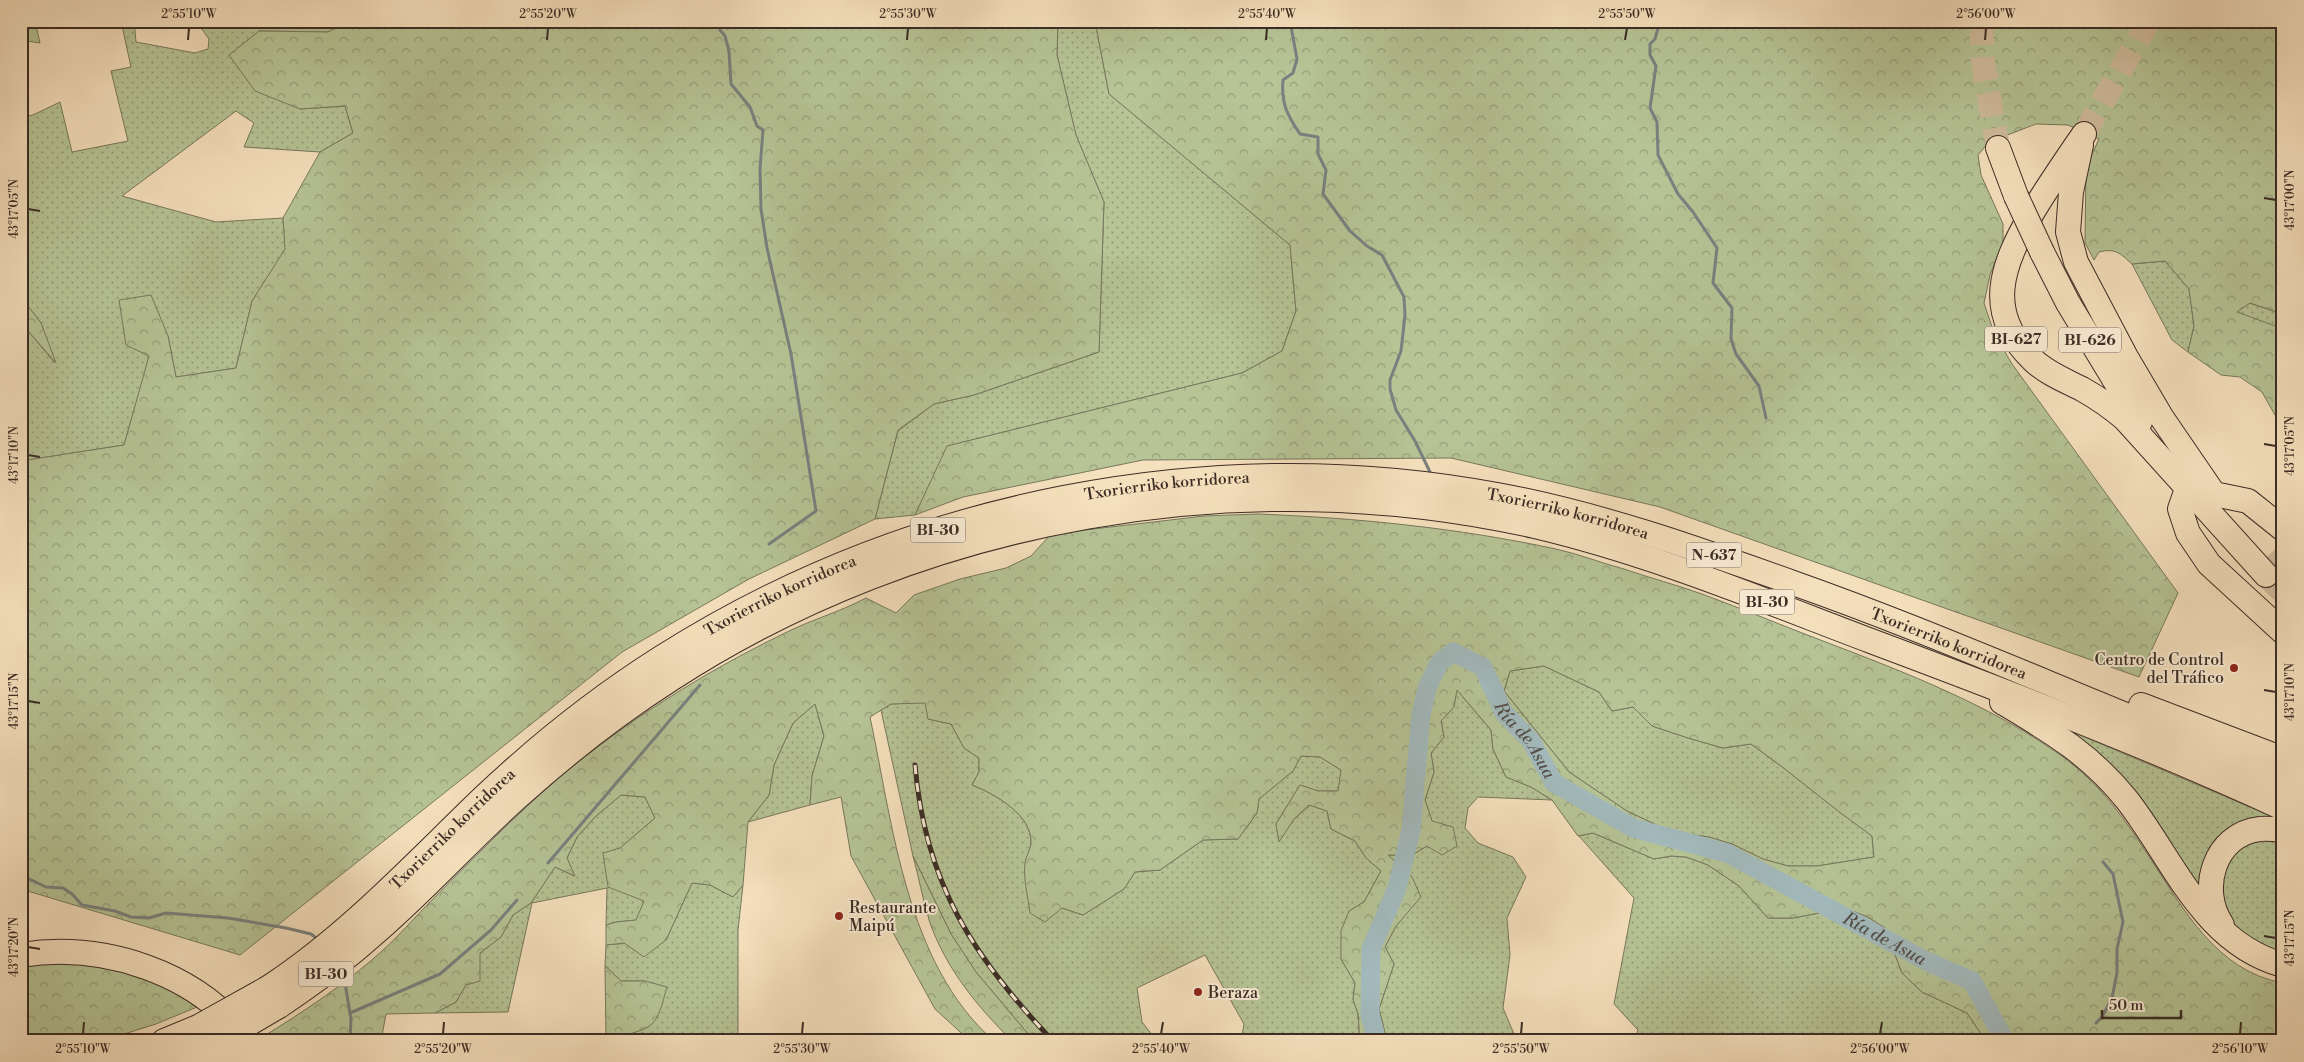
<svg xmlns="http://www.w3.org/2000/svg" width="2304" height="1062" viewBox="0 0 2304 1062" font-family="'Libre Bodoni',serif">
	<defs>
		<pattern id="grass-dots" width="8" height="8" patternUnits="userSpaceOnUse" patternTransform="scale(1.25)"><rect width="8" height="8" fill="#b6c496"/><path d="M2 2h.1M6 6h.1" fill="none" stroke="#959f7a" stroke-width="1.8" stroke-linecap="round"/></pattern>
		<pattern id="forest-crowns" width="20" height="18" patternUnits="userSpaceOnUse" patternTransform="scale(1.25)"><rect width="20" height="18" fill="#b6c496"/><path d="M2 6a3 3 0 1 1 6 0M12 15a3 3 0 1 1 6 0" fill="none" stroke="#959f7a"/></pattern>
	</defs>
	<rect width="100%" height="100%" fill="#f6e1be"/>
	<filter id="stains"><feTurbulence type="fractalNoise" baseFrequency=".004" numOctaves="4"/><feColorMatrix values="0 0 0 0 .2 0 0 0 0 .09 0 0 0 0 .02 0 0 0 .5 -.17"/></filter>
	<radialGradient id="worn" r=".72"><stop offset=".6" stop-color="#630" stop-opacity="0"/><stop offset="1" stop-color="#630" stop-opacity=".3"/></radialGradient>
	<path fill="url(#grass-dots)" stroke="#78785e" d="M 121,21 L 134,21 L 136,42 L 195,53 L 208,49 L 209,39 L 196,21 L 347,21 L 328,32 L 259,31 L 300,109 L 345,106 L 353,133 L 320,152 L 244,147 L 254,123 L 236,111 L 122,196 L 216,222 L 283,218 L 286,249 L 252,301 L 236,368 L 176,377 L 168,336 L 150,355 L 124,445 L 21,461 L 21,332 L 29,332 L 54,362 L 41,323 L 21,297 L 21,117 L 33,115 L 60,102 L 72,152 L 128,141 L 111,71 L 131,67 Z
		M 1058,21 L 1095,21 L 1109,94 L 1290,245 L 1296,311 L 1282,351 L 1242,373 L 948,446 L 915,515 L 875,519 L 898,431 L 934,404 L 974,395 L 1099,352 L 1104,202 L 1076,136 L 1057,55 Z
		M 2165,261 L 2189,289 L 2194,326 L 2188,352 L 2172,340 L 2132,264 Z
		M 2249,303 L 2283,314 L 2283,355 L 2279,345 L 2237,312 Z
		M 1544,666 L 1599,692 L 1612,711 L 1633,707 L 1652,726 L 1688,738 L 1723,748 L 1751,744 C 1793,773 1830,807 1872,836 L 1874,857 L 1817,866 L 1788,866 L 1763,859 L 1732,844 L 1709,837 L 1671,832 L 1627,811 L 1569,772 L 1504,691 L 1510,671 Z
		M 1456,689 L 1491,730 L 1493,749 L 1506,777 L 1531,787 L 1552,800 L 1478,797 L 1468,808 L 1465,828 L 1478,843 L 1513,857 L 1526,877 L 1507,918 L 1510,955 L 1503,1008 L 1517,1041 L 1387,1041 L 1379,1009 L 1394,964 L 1385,947 L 1396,926 L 1404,915 L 1412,877 L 1388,855 L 1412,855 L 1427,846 L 1432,821 L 1425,800 L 1434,772 L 1431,753 L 1444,737 L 1441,721 L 1454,707 Z
		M 926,702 L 928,719 L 951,724 L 964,748 L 979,758 L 979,772 L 972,785 C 995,794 1032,815 1031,843 C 1030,850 1027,857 1025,863 L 1062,908 L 1083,915 L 1124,889 L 1135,872 L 1160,870 L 1203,840 L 1238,839 L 1257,813 L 1259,799 L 1293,771 L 1301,756 L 1320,757 L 1341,770 L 1339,791 L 1318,791 L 1300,785 L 1276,824 L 1279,841 L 1294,819 L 1310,805 L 1327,811 L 1331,829 L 1355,841 L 1366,858 L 1381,871 L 1364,902 L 1349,911 L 1341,959 L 1355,983 L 1353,999 L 1358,1014 L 1360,1041 L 1241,1041 L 1244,1024 L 1205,955 L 1137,988 L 1142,1022 L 1157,1041 L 1034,1041 L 976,972 L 951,934 L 913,856 L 881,710 L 891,704 Z
		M 815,704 L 824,736 L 812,776 L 810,805 L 748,822 L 769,795 L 774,765 L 793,723 Z
		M 2047,721 L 2283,821 L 2255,822 L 2199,890 Z
		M 621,795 L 645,797 L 655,818 L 620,848 L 644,901 L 637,920 L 616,922 L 606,925 L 607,888 L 532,903 L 508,1012 L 435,1013 L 456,1002 L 480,953 L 501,937 L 513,915 L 531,903 L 555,867 L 574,876 L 567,858 L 577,837 L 596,816 Z
		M 1593,833 L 1654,859 L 1672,856 L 1686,857 L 1708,865 L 1739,886 L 1768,918 L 1793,918 L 1845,908 L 1868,917 L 1885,928 L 1902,973 L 1922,992 L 1967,1013 L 1986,1041 L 1635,1041 L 1638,1030 L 1614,1004 L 1634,898 L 1579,836 Z
		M 2283,837 L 2283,958 L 2245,940 L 2219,904 L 2223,867 L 2244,843 Z
		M 692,883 L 710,885 L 733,897 L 743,885 L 738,930 L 738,1041 L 606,1041 L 606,1039 L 622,1036 L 645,981 L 621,981 L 605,966 L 606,945 L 666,940 Z"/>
	<path fill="url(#forest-crowns)" stroke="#78785e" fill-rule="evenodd" d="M 23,21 L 35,21 L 40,43 L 21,40 Z
		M 347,21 L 1058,21 L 1057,55 L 1076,135 L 1104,202 L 1099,352 L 974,395 L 934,404 L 898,430 L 875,519 L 749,579 L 622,652 L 240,955 L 21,889 L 21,461 L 124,445 L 149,356 L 126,345 L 119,300 L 151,295 L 168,336 L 176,377 L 236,368 L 252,301 L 285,249 L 283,218 L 320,152 L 353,133 L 345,106 L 300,109 L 255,91 L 229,55 L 259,31 L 328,32 Z
		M 1095,21 L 2283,21 L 2283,314 L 2250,303 L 2237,312 L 2281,328 L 2279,345 L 2283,355 L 2283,429 L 2262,392 L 2240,377 L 2221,375 L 2188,352 L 2194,326 L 2189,289 L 2165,261 L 2132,264 C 2120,253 2115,248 2099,252 L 2094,260 L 2085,243 L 2086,167 L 2099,139 L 2068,125 L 2036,124 L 1989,142 L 1978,155 L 1981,175 L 2003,224 L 2003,242 L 1990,275 L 1984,303 L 1994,333 L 2012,364 L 2178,593 L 2139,677 L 1660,507 L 1451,458 L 1143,460 L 963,497 L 915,515 L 947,446 L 1242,373 L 1282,351 L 1296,311 L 1290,245 L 1109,94 Z
		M 21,297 L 41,323 L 56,363 L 29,332 L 21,332 Z
		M 1258,514 C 1358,518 1458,528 1556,549 C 1579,554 1601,563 1624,569 C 1650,578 1677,585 1702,594 C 1743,609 1783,626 1823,641 C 1907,673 1993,706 2066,759 C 2102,786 2126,821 2150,858 C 2183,908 2216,971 2283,983 L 2283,1041 L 1986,1041 L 1967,1013 L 1922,992 L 1902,973 L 1885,928 L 1868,917 L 1845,908 L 1793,918 L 1768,918 L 1739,886 L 1708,865 L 1686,857 L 1671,856 L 1654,859 L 1593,833 L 1578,836 L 1552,800 L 1531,787 L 1506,777 L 1493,749 L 1491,730 L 1457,690 L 1454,707 L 1441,721 L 1444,737 L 1431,753 L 1434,772 L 1425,800 L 1432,821 L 1453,827 L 1457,846 L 1442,855 L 1427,846 L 1412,855 L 1388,855 L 1412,877 L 1421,897 L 1396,926 L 1385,947 L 1394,964 L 1379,1009 L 1387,1041 L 1360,1041 L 1358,1014 L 1353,999 L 1355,983 L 1341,959 L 1341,931 L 1349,911 L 1364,902 L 1381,871 L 1366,858 L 1355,841 L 1331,829 L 1327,811 L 1309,805 L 1294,819 L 1279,842 L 1276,824 L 1300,785 L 1318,791 L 1338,791 L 1341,770 L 1320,757 L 1301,756 L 1293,771 L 1259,799 L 1257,813 L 1238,839 L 1203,840 L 1160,870 L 1135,872 L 1124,889 L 1083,915 L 1062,908 L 1045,922 L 1030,913 C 1028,897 1023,878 1025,863 C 1026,856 1030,850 1031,844 C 1033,815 995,794 972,785 L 979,772 L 979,758 L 964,748 L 951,724 L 928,719 L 925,703 L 891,704 L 870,717 C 893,825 906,964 994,1041 L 970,1041 L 935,1009 L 851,856 L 841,797 L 810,805 L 812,776 L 824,736 L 815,704 L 793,723 L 774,765 L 769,795 L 748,822 L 743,885 L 733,897 L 710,885 L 692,883 L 666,940 L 644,957 L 624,943 L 606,945 L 606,925 L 616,922 L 636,920 L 644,901 L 608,887 L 603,853 L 620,848 L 655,818 L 645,797 L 621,795 L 596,816 L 577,837 L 567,858 L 575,876 L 555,867 L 531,903 L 513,915 L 501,937 L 480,953 L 480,981 L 466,985 L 456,1002 L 435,1013 L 386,1014 L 381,1041 L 263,1041 L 261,1038 C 303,1012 344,985 381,952 C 398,937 413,919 429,903 C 472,860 514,816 560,777 C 628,720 703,673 783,634 C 810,620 840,612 866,598 L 896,613 L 914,595 L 960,579 L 1006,568 L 1031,556 L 1051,534 L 1204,516 ZM 1544,666 L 1599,692 L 1612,711 L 1633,707 L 1652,726 L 1688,738 L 1723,748 L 1751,744 C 1793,773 1830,807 1872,836 L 1874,857 L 1817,866 L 1788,866 L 1763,859 L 1732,844 L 1709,837 L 1671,832 L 1627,811 L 1569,772 L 1504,691 L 1510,671 Z
		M 913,856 L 951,934 L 976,972 L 1034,1041 L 1012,1041 C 977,1006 947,970 930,923 C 923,901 919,878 913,856 Z
		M 32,961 L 115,966 L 179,993 L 197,1007 L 156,1024 L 102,1041 L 21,1041 L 21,963 Z
		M 605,966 L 621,981 L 645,981 L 667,987 C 663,999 661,1015 652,1024 C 644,1032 617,1037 606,1039 Z"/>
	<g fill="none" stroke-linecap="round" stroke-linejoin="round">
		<path stroke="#798180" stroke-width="3" d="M 718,21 L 720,30 L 725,36 L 729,51 L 731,84 L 750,107 L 757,126 L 763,130 L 760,169 L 761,209 L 767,248 L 791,354 L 816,511 L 769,544
			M 1290,21 L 1297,59 L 1293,73 L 1283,80 C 1281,103 1287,115 1300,134 L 1318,137 L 1318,154 L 1326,170 L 1323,194 L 1350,231 L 1367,246 L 1382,255 L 1404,297 L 1405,315 L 1401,351 L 1390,380 L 1390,389 L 1396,410 L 1415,441 L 1430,472
			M 1664,21 L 1658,28 L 1655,39 L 1650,44 L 1650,55 L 1656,66 L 1650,108 L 1657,122 L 1658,155 L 1678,194 L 1693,212 L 1717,248 L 1713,283 L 1732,308 L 1731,339 L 1736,354 L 1759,386 L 1766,418
			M 548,863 L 700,685
			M 21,875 L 46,887 L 63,888 L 72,894 L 82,905 L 115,911 L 131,917 L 149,918 L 166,913 L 228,918 L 286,928 L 311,934 L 319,940
			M 341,971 L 344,977 L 351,1019 L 350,1041
			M 350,1013 L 440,974 L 491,930 L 517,900
			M 2096,1023 L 2102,1017 L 2112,998 L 2117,973 L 2117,949 L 2123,922 L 2113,874 L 2103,862"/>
		<path stroke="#a3babd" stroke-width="19" id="s1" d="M 1377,1041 L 1370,1015 L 1371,949 L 1397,888 L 1411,830 L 1421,715 L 1427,688 L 1439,663 L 1453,652 L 1483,667 L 1504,713 L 1531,741 L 1554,783 L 1633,828 L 1727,853 L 1926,961 L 1972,981 L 2005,1041"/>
		<path stroke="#d1bd9f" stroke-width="24" stroke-dasharray="24 12" stroke-linecap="butt" d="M 1981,21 L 1983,63 L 1998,148
			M 2084,134 L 2149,21
			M 2270,554 L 2283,568
			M 2266,575 L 2283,592"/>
		<defs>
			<g id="highway">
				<path d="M 2084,134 C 2066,160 2048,186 2032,213 C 2002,265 1983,312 2033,360 C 2046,373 2066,381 2082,389 C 2098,398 2111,407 2125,419 L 2266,575"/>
				<path d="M 2081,145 L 2071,192 L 2068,232 L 2076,262 L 2126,357 L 2162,418 L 2214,494 L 2248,501 L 2283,529"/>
				<path d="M 1998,148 L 2016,196"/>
				<path d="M 2042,252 L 2068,303 L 2140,422"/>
				<path d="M 2187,489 L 2180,509 L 2188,533 L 2209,564 L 2283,632"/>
				<path d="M 2002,702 C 2052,732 2090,754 2127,800 C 2173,859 2203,943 2283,965"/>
				<path d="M 2141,705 L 2283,759"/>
				<path d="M 2222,925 C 2198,890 2214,834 2260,829 C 2267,828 2275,829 2283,830"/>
				<path d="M 21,955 C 103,942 198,972 248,1041"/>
				<path id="s2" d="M 268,988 C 349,935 415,863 485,796 C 539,745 598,698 661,658 C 907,502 1210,442 1497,495 C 1600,514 1698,549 1796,584 C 1881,614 1963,648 2046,682 C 2125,715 2205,747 2283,783"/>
				<path d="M 279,1006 C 310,985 340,964 368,939 C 422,894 468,841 521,794 C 568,752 618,713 671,679 C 922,516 1242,460 1535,526 C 1650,553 1760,599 1871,641 C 2010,693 2148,746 2283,808"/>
				<path d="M 164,1041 L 198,1027"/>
			</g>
		</defs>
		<use href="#highway" stroke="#3b2c25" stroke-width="26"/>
		<use href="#highway" stroke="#f6e1be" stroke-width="24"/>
		<defs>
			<path id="rail" d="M 915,765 C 925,883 973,957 1053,1041"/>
		</defs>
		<use href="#rail" stroke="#3b2c25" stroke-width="5"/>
		<use href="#rail" stroke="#f9ecd5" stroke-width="3" stroke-dasharray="9" stroke-linecap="butt"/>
		<defs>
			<path id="highway-bridge" d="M 2016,196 L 2042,252
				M 198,1027 L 268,988
				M 219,1041 L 279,1006"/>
		</defs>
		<use href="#highway-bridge" stroke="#3b2c25" stroke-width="26" stroke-linecap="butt"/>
		<use href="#highway-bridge" stroke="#f6e1be" stroke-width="24"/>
	</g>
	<path fill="none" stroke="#3b2c25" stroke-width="2" d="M 188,40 L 189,28M 547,40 L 548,28M 907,40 L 908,28M 1266,40 L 1267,28M 1625,40 L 1627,28M 1985,40 L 1986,28M 2264,198 L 2276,200M 28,209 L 40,211M 2264,444 L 2276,446M 28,455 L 40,457M 2264,690 L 2276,692M 28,701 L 40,703M 2264,936 L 2276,938M 28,947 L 40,949M 83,1034 L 84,1022M 443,1034 L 444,1022M 802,1034 L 803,1022M 1161,1034 L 1163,1022M 1521,1034 L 1522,1022M 1880,1034 L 1882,1022M 2240,1034 L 2241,1022"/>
	<g fill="#8f2418" stroke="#f9ecd5" stroke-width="2">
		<circle cx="2234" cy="668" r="5"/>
		<circle cx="839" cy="916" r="5"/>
		<circle cx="1198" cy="992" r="5"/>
	</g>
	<g text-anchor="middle" stroke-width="4" stroke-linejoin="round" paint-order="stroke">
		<g fill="#f9ecd5" stroke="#74665a" stroke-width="1">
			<rect x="1985" y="326.5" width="62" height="25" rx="4"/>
			<rect x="2059" y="327.5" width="62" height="25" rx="4"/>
			<rect x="910.5" y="517.5" width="55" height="25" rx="4"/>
			<rect x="1686.5" y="542.5" width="55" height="25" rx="4"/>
			<rect x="1739.5" y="589.5" width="55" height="25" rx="4"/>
			<rect x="298.5" y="961.5" width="55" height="25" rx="4"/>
		</g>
		<g font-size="15" font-weight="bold" fill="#3b2c25">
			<text x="2016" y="344">BI-627</text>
			<text x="2090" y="345">BI-626</text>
			<text x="938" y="535">BI-30</text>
			<text x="1714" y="560">N-637</text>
			<text x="1767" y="607">BI-30</text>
			<text x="326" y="979">BI-30</text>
		</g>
		<g font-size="16" fill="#3b2c25" stroke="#f9ecd5">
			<text dy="6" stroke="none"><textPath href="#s2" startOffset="1054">Txorierriko korridorea</textPath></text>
			<text dy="6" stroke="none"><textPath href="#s2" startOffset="1459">Txorierriko korridorea</textPath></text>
			<text dy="6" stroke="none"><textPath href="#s2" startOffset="649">Txorierriko korridorea</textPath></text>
			<text dy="6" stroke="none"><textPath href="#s2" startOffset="1862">Txorierriko korridorea</textPath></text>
			<text dy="6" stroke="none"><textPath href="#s2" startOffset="244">Txorierriko korridorea</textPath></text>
		</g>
		<g font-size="16" fill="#3b2c25" stroke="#f9ecd5" text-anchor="start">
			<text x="2224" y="665" text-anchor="end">Centro de Control<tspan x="2224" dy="18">del Tráfico</tspan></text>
			<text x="849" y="913">Restaurante<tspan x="849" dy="18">Maipú</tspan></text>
			<text x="1208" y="998">Beraza</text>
		</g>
		<g font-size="18" font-style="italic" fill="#55504b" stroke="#f9ecd5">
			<text dy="6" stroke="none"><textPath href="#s1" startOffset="526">Ría de Asua</textPath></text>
			<text dy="6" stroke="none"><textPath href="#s1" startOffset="946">Ría de Asua</textPath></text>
		</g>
	</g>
	<rect width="2304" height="1062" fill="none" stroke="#f6e1be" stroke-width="55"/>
	<path d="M2102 1010v8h79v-8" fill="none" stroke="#3b2c25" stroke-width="2.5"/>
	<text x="2109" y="1010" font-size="15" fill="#3b2c25" stroke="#f9ecd5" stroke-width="4" paint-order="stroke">50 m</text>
	<rect x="28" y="28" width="2248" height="1006" fill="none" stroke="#3b2c25" stroke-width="2"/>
	<g font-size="12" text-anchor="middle" fill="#3b2c25">
		<text x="189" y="18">2°55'10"W</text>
		<text x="548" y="18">2°55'20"W</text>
		<text x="908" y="18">2°55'30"W</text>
		<text x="1267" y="18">2°55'40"W</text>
		<text x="1627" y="18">2°55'50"W</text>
		<text x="1986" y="18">2°56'00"W</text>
		<text transform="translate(2290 200) rotate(-90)" y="4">43°17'00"N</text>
		<text transform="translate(14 209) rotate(-90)" y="4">43°17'05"N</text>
		<text transform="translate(2290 446) rotate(-90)" y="4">43°17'05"N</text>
		<text transform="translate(14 455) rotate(-90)" y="4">43°17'10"N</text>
		<text transform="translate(2290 692) rotate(-90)" y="4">43°17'10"N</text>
		<text transform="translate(14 701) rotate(-90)" y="4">43°17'15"N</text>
		<text transform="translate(2290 938) rotate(-90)" y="4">43°17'15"N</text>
		<text transform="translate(14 947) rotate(-90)" y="4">43°17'20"N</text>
		<text x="83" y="1053">2°55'10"W</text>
		<text x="443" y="1053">2°55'20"W</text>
		<text x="802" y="1053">2°55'30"W</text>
		<text x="1161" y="1053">2°55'40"W</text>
		<text x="1521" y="1053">2°55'50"W</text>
		<text x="1880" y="1053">2°56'00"W</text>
		<text x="2240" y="1053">2°56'10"W</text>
	</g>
	<rect width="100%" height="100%" filter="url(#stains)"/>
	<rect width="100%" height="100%" fill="url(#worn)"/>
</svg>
